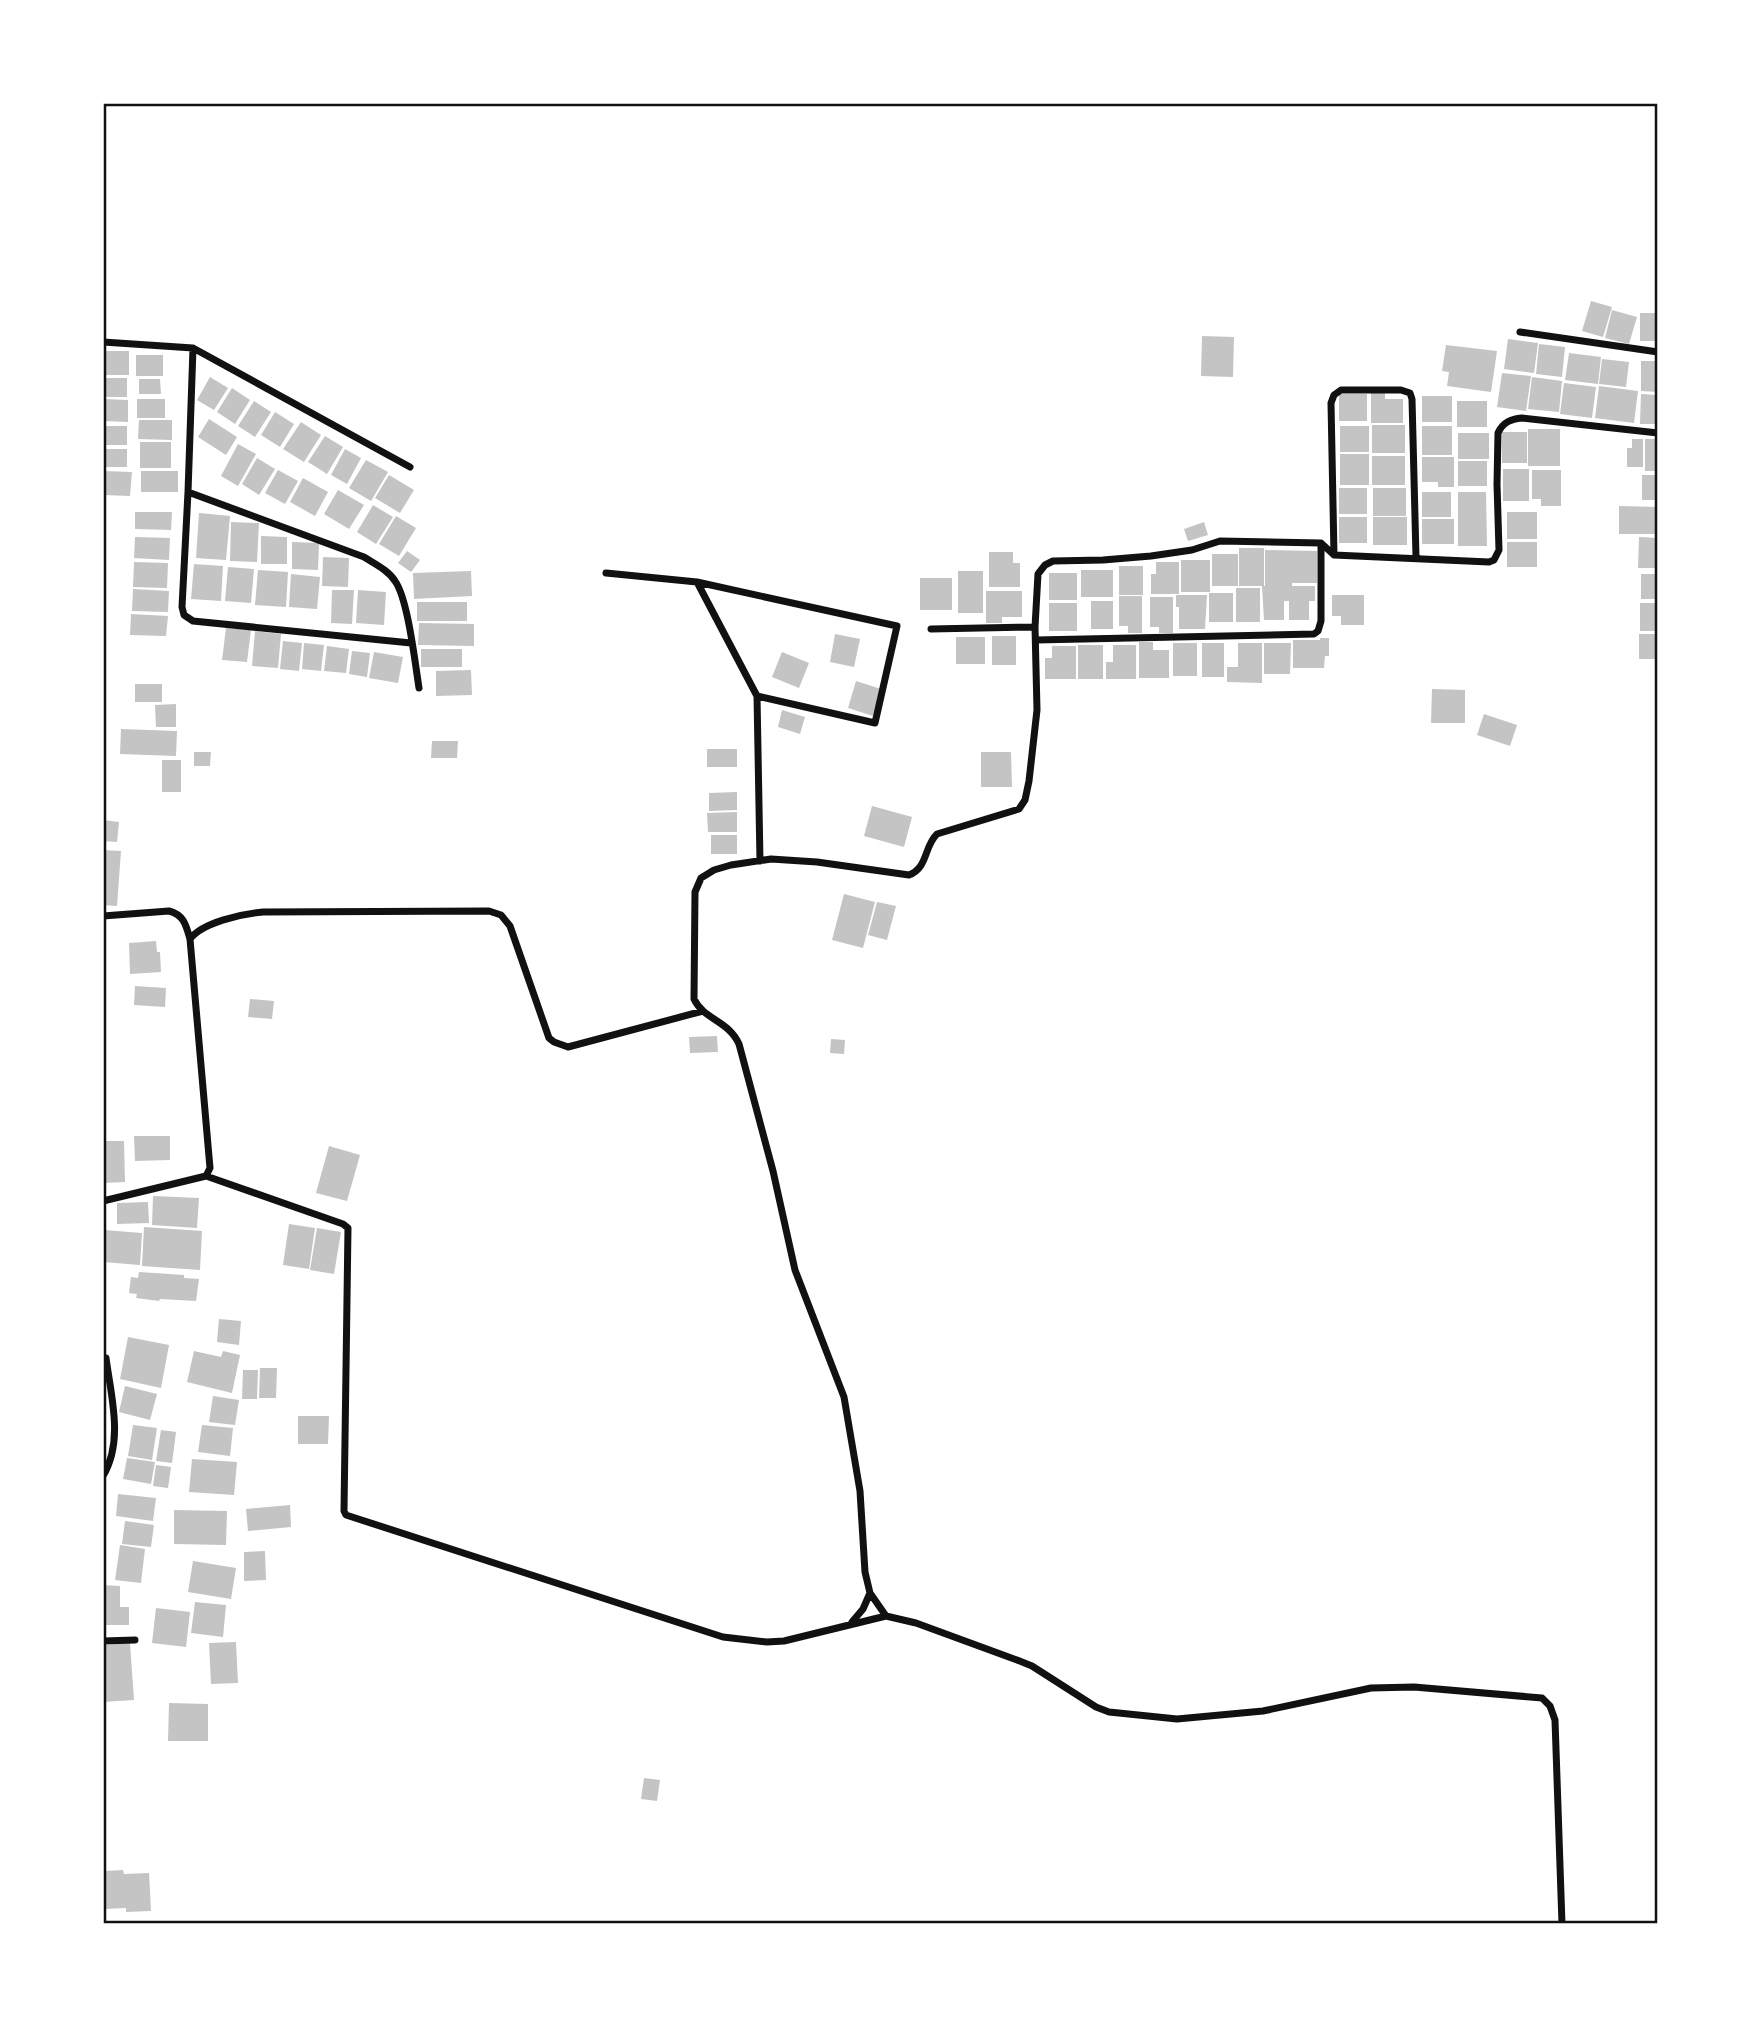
<svg xmlns="http://www.w3.org/2000/svg" width="1761" height="2027" viewBox="0 0 1761 2027" font-family="'Public Sans',sans-serif">
	<rect width="100%" height="100%" fill="#fff"/>
	<path fill="#c4c4c4" d="M 1591,301 L 1612,307 L 1603,337 L 1582,331 Z
		M 1612,310 L 1637,317 L 1629,344 L 1605,338 Z
		M 1640,313 L 1658,313 L 1658,341 L 1640,341 Z
		M 1202,336 L 1234,337 L 1233,377 L 1201,376 Z
		M 1508,339 L 1538,343 L 1534,373 L 1504,369 Z
		M 1539,344 L 1565,347 L 1562,377 L 1536,374 Z
		M 1446,345 L 1497,351 L 1491,392 L 1447,386 L 1449,372 L 1442,371 Z
		M 103,351 L 129,351 L 129,375 L 103,375 Z
		M 1569,353 L 1601,357 L 1598,384 L 1565,380 Z
		M 136,355 L 163,355 L 163,376 L 136,376 Z
		M 1602,359 L 1629,362 L 1626,387 L 1599,384 Z
		M 1641,361 L 1658,361 L 1658,392 L 1641,391 Z
		M 1502,373 L 1531,376 L 1526,411 L 1497,407 Z
		M 210,377 L 228,388 L 214,410 L 197,400 Z
		M 1532,377 L 1562,381 L 1559,412 L 1528,409 Z
		M 103,378 L 127,378 L 127,397 L 103,397 Z
		M 139,379 L 160,379 L 161,394 L 139,394 Z
		M 1564,383 L 1596,387 L 1592,418 L 1560,414 Z
		M 1599,386 L 1638,391 L 1634,423 L 1595,418 Z
		M 232,388 L 250,400 L 235,424 L 217,412 Z
		M 1371,392 L 1385,392 L 1385,399 L 1403,399 L 1403,423 L 1371,423 Z
		M 1339,394 L 1367,394 L 1367,421 L 1339,421 Z
		M 1641,394 L 1658,395 L 1658,424 L 1640,424 Z
		M 1422,396 L 1452,396 L 1452,422 L 1422,422 Z
		M 103,399 L 128,400 L 128,422 L 103,421 Z
		M 137,399 L 165,399 L 165,418 L 137,418 Z
		M 254,401 L 271,412 L 255,437 L 238,426 Z
		M 1457,401 L 1487,401 L 1487,427 L 1457,427 Z
		M 275,412 L 294,424 L 280,447 L 261,435 Z
		M 209,419 L 237,437 L 226,455 L 198,437 Z
		M 139,420 L 172,420 L 172,440 L 138,439 Z
		M 301,422 L 321,435 L 304,462 L 283,449 Z
		M 1372,425 L 1405,425 L 1405,453 L 1372,453 Z
		M 103,426 L 127,426 L 127,445 L 103,445 Z
		M 1340,426 L 1369,426 L 1369,452 L 1340,452 Z
		M 1422,426 L 1452,426 L 1452,455 L 1422,455 Z
		M 1528,429 L 1560,429 L 1560,466 L 1528,466 Z
		M 1502,432 L 1527,432 L 1527,463 L 1502,463 Z
		M 1458,433 L 1489,433 L 1489,459 L 1458,459 Z
		M 325,436 L 343,447 L 327,474 L 308,462 Z
		M 1632,439 L 1643,439 L 1643,467 L 1627,467 L 1627,448 L 1632,448 Z
		M 1645,439 L 1658,439 L 1658,471 L 1645,471 Z
		M 140,442 L 171,442 L 171,468 L 140,468 Z
		M 238,444 L 256,454 L 238,486 L 221,476 Z
		M 103,449 L 127,449 L 127,467 L 103,467 Z
		M 345,449 L 361,458 L 347,484 L 331,475 Z
		M 1340,454 L 1369,454 L 1369,485 L 1340,485 Z
		M 1372,456 L 1405,456 L 1405,485 L 1372,485 Z
		M 1422,457 L 1454,457 L 1454,487 L 1438,487 L 1438,482 L 1422,482 Z
		M 257,458 L 275,469 L 259,495 L 242,484 Z
		M 366,460 L 388,472 L 371,501 L 349,488 Z
		M 1458,461 L 1487,461 L 1487,486 L 1458,486 Z
		M 1503,469 L 1529,469 L 1529,501 L 1503,501 Z
		M 278,470 L 298,481 L 285,504 L 265,493 Z
		M 1532,470 L 1561,470 L 1561,506 L 1541,506 L 1541,499 L 1532,499 Z
		M 103,471 L 132,472 L 130,496 L 103,495 Z
		M 141,471 L 178,471 L 178,492 L 141,492 Z
		M 389,475 L 414,490 L 400,513 L 375,498 Z
		M 1642,475 L 1658,475 L 1658,500 L 1642,500 Z
		M 303,478 L 328,492 L 315,516 L 290,502 Z
		M 1339,488 L 1367,488 L 1367,514 L 1339,514 Z
		M 1373,488 L 1406,488 L 1406,516 L 1373,516 Z
		M 338,490 L 364,505 L 349,529 L 324,514 Z
		M 1422,492 L 1451,492 L 1451,517 L 1422,517 Z
		M 1458,492 L 1486,492 L 1487,546 L 1458,546 Z
		M 373,505 L 393,517 L 376,544 L 357,532 Z
		M 1619,506 L 1658,507 L 1658,534 L 1619,534 Z
		M 135,512 L 172,512 L 171,530 L 135,529 Z
		M 1507,512 L 1537,512 L 1537,539 L 1507,539 Z
		M 199,513 L 230,516 L 226,560 L 196,558 Z
		M 396,516 L 416,528 L 399,556 L 379,544 Z
		M 1339,517 L 1367,517 L 1367,543 L 1339,543 Z
		M 1373,517 L 1407,517 L 1407,545 L 1373,545 Z
		M 1422,519 L 1454,519 L 1454,544 L 1422,544 Z
		M 231,522 L 259,523 L 257,562 L 230,561 Z
		M 1204,522 L 1208,535 L 1188,541 L 1184,529 Z
		M 261,536 L 287,537 L 287,564 L 261,564 Z
		M 135,537 L 170,538 L 169,560 L 134,558 Z
		M 1639,537 L 1658,538 L 1658,568 L 1638,568 Z
		M 292,542 L 319,543 L 318,570 L 292,569 Z
		M 1507,542 L 1537,542 L 1537,567 L 1507,567 Z
		M 1239,548 L 1264,548 L 1264,586 L 1239,586 Z
		M 1265,550 L 1317,551 L 1317,583 L 1292,583 L 1292,586 L 1315,586 L 1315,601 L 1309,601 L 1309,620 L 1289,620 L 1289,601 L 1284,601 L 1284,620 L 1264,620 L 1262,586 L 1265,586 Z
		M 407,551 L 420,560 L 411,572 L 398,563 Z
		M 989,552 L 1013,552 L 1013,563 L 1020,563 L 1020,587 L 989,587 Z
		M 1212,554 L 1238,554 L 1238,586 L 1212,586 Z
		M 323,557 L 349,558 L 348,587 L 322,586 Z
		M 1181,560 L 1210,560 L 1210,592 L 1181,592 Z
		M 134,562 L 168,563 L 167,588 L 133,587 Z
		M 1156,562 L 1179,562 L 1179,594 L 1151,594 L 1151,574 L 1156,574 Z
		M 194,564 L 223,566 L 221,601 L 191,599 Z
		M 1119,566 L 1143,566 L 1143,595 L 1119,595 Z
		M 228,567 L 254,569 L 251,603 L 225,601 Z
		M 258,570 L 288,572 L 286,607 L 255,605 Z
		M 1081,570 L 1113,570 L 1113,597 L 1081,597 Z
		M 471,571 L 472,596 L 414,599 L 413,573 Z
		M 958,571 L 983,571 L 983,613 L 958,613 Z
		M 1049,573 L 1077,573 L 1077,600 L 1049,600 Z
		M 291,574 L 320,577 L 317,609 L 289,607 Z
		M 1641,574 L 1658,574 L 1658,599 L 1641,599 Z
		M 920,578 L 952,578 L 952,610 L 920,610 Z
		M 1236,588 L 1260,588 L 1260,622 L 1236,622 Z
		M 133,589 L 169,591 L 168,612 L 132,611 Z
		M 332,590 L 354,590 L 352,624 L 331,623 Z
		M 358,590 L 386,592 L 384,625 L 356,623 Z
		M 986,591 L 1022,591 L 1022,617 L 1002,617 L 1002,623 L 986,623 Z
		M 1209,593 L 1233,593 L 1233,622 L 1209,622 Z
		M 1176,595 L 1207,595 L 1205,629 L 1179,629 L 1179,607 L 1176,607 Z
		M 1332,595 L 1364,595 L 1364,625 L 1341,625 L 1341,616 L 1332,616 Z
		M 1119,596 L 1142,596 L 1142,633 L 1128,633 L 1128,626 L 1119,626 Z
		M 1150,597 L 1173,597 L 1173,633 L 1159,633 L 1159,627 L 1150,627 Z
		M 1091,601 L 1113,601 L 1113,629 L 1091,629 Z
		M 417,602 L 467,602 L 467,621 L 417,621 Z
		M 1049,603 L 1077,603 L 1077,631 L 1049,631 Z
		M 1640,603 L 1658,603 L 1658,631 L 1640,631 Z
		M 131,614 L 168,616 L 166,636 L 130,635 Z
		M 419,623 L 474,624 L 474,646 L 418,645 Z
		M 226,628 L 251,630 L 247,662 L 222,660 Z
		M 255,631 L 281,634 L 278,668 L 252,666 Z
		M 835,634 L 860,639 L 854,667 L 830,662 Z
		M 1639,634 L 1658,634 L 1658,659 L 1639,659 Z
		M 992,636 L 1016,636 L 1016,665 L 992,665 Z
		M 956,637 L 985,637 L 985,664 L 956,664 Z
		M 1320,638 L 1329,638 L 1329,656 L 1325,656 L 1324,668 L 1293,668 L 1293,640 L 1320,640 Z
		M 283,641 L 302,643 L 299,671 L 280,669 Z
		M 1139,642 L 1153,642 L 1153,650 L 1169,650 L 1169,678 L 1139,678 Z
		M 304,643 L 324,645 L 321,671 L 302,669 Z
		M 1173,643 L 1197,643 L 1197,676 L 1173,676 Z
		M 1202,643 L 1224,643 L 1224,677 L 1202,677 Z
		M 1238,643 L 1262,643 L 1262,683 L 1227,682 L 1227,667 L 1238,667 Z
		M 1264,643 L 1291,643 L 1290,674 L 1264,674 Z
		M 1078,645 L 1103,645 L 1103,679 L 1078,679 Z
		M 1113,645 L 1136,645 L 1136,679 L 1106,679 L 1106,662 L 1113,662 Z
		M 327,646 L 349,649 L 346,673 L 324,671 Z
		M 1052,646 L 1076,646 L 1076,679 L 1045,679 L 1045,658 L 1052,658 Z
		M 421,649 L 462,649 L 462,667 L 421,667 Z
		M 352,651 L 370,653 L 367,677 L 349,674 Z
		M 374,652 L 403,657 L 398,683 L 369,678 Z
		M 782,652 L 809,663 L 799,688 L 772,677 Z
		M 471,670 L 472,695 L 436,696 L 436,671 Z
		M 856,681 L 881,689 L 873,716 L 848,708 Z
		M 135,684 L 162,684 L 162,702 L 135,702 Z
		M 1432,689 L 1465,690 L 1465,723 L 1431,723 Z
		M 176,704 L 176,727 L 156,727 L 155,705 Z
		M 782,710 L 805,717 L 800,734 L 778,727 Z
		M 1484,714 L 1517,725 L 1510,746 L 1477,735 Z
		M 121,729 L 177,731 L 176,756 L 120,754 Z
		M 432,741 L 458,741 L 457,758 L 431,758 Z
		M 707,749 L 737,749 L 737,767 L 707,767 Z
		M 194,752 L 211,752 L 210,766 L 194,766 Z
		M 981,752 L 1011,752 L 1012,787 L 981,787 Z
		M 162,760 L 181,760 L 181,792 L 162,792 Z
		M 737,792 L 737,810 L 709,811 L 709,793 Z
		M 872,806 L 912,817 L 904,847 L 864,836 Z
		M 737,812 L 737,832 L 708,832 L 707,813 Z
		M 103,820 L 119,822 L 117,842 L 103,841 Z
		M 711,835 L 737,835 L 737,854 L 711,854 Z
		M 103,850 L 121,851 L 117,906 L 103,905 Z
		M 844,894 L 875,902 L 863,948 L 832,940 Z
		M 877,902 L 896,906 L 887,940 L 868,935 Z
		M 156,941 L 157,952 L 160,952 L 161,972 L 130,974 L 129,943 Z
		M 135,986 L 166,988 L 165,1007 L 134,1005 Z
		M 250,999 L 274,1001 L 272,1019 L 248,1017 Z
		M 717,1036 L 718,1052 L 690,1053 L 689,1037 Z
		M 831,1039 L 845,1040 L 844,1054 L 830,1053 Z
		M 134,1136 L 170,1136 L 170,1160 L 135,1161 Z
		M 103,1141 L 124,1141 L 125,1182 L 103,1183 Z
		M 329,1146 L 360,1155 L 347,1201 L 316,1193 Z
		M 153,1196 L 199,1198 L 197,1228 L 152,1225 Z
		M 148,1202 L 149,1223 L 117,1224 L 117,1203 Z
		M 289,1224 L 315,1228 L 309,1269 L 283,1265 Z
		M 144,1227 L 202,1231 L 200,1270 L 142,1266 Z
		M 317,1228 L 341,1232 L 334,1274 L 310,1270 Z
		M 104,1230 L 142,1233 L 140,1265 L 103,1262 Z
		M 139,1272 L 184,1275 L 184,1278 L 199,1279 L 196,1301 L 160,1299 L 159,1301 L 136,1298 L 137,1294 L 129,1293 L 131,1277 L 138,1278 Z
		M 219,1319 L 241,1321 L 239,1345 L 217,1342 Z
		M 128,1337 L 169,1345 L 161,1388 L 120,1379 Z
		M 194,1351 L 221,1357 L 223,1351 L 240,1355 L 232,1393 L 187,1382 Z
		M 260,1368 L 277,1368 L 276,1398 L 259,1398 Z
		M 243,1370 L 258,1370 L 257,1399 L 242,1399 Z
		M 125,1386 L 157,1394 L 150,1420 L 119,1412 Z
		M 213,1396 L 239,1400 L 235,1425 L 209,1422 Z
		M 298,1416 L 329,1416 L 328,1444 L 298,1444 Z
		M 133,1425 L 157,1428 L 152,1460 L 128,1456 Z
		M 202,1425 L 233,1428 L 230,1456 L 198,1452 Z
		M 161,1430 L 176,1432 L 172,1463 L 156,1461 Z
		M 127,1458 L 155,1462 L 151,1484 L 123,1479 Z
		M 192,1459 L 237,1462 L 234,1495 L 189,1492 Z
		M 156,1465 L 171,1467 L 168,1488 L 153,1486 Z
		M 118,1494 L 156,1498 L 153,1521 L 116,1516 Z
		M 290,1505 L 291,1527 L 248,1531 L 246,1509 Z
		M 174,1510 L 227,1511 L 226,1545 L 174,1544 Z
		M 125,1521 L 154,1525 L 151,1547 L 122,1544 Z
		M 120,1545 L 145,1549 L 141,1583 L 115,1580 Z
		M 265,1551 L 266,1580 L 244,1581 L 244,1552 Z
		M 193,1561 L 236,1568 L 231,1599 L 188,1592 Z
		M 103,1585 L 120,1586 L 120,1607 L 129,1607 L 129,1625 L 103,1625 Z
		M 195,1602 L 226,1605 L 223,1637 L 191,1633 Z
		M 156,1608 L 190,1612 L 186,1647 L 152,1643 Z
		M 236,1642 L 238,1683 L 211,1684 L 209,1643 Z
		M 130,1643 L 134,1700 L 103,1702 L 103,1645 Z
		M 169,1703 L 208,1704 L 208,1741 L 168,1741 Z
		M 644,1778 L 660,1780 L 657,1801 L 641,1799 Z
		M 123,1870 L 124,1874 L 149,1873 L 151,1911 L 126,1912 L 126,1908 L 103,1909 L 103,1886 L 106,1885 L 105,1871 Z"/>
	<g fill="none" stroke-linecap="round" stroke-linejoin="round">
		<path stroke="#111" stroke-width="7" d="M 1520,332 L 1658,352
			M 103,342 L 193,348 L 410,467
			M 193,348 L 188,492 L 364,557 C 375,564 388,570 395,581 C 408,599 415,663 419,688
			M 188,492 L 182,607 L 184,615 L 193,621 L 411,643
			M 1334,555 L 1331,403 L 1334,395 L 1341,390 L 1401,390 L 1410,393 L 1412,399 L 1416,557
			M 606,573 L 697,582 L 757,696 L 760,861
			M 697,582 L 897,626 L 875,723 L 757,696
			M 931,629 L 1035,627
			M 1036,640 L 1314,634 L 1318,631 L 1321,621 L 1321,543
			M 103,916 L 169,911 C 184,915 186,925 190,939 L 210,1168 L 206,1176
			M 190,939 C 203,922 242,914 263,912 L 489,911 L 501,915 L 510,926 L 549,1038 L 554,1042 L 568,1047 L 703,1011
			M 103,1201 L 206,1176 L 343,1224 L 348,1228 L 344,1511 L 346,1515 L 723,1637 L 767,1642 L 784,1641 L 886,1616
			M 103,1476 C 124,1441 111,1396 106,1358
			M 852,1622 L 863,1609 L 870,1593
			M 103,1641 L 135,1640
			M 1562,1924 L 1555,1720 L 1550,1706 L 1542,1698 L 1414,1687 L 1371,1688 L 1263,1711 L 1177,1719 L 1109,1712 L 1096,1707 L 1032,1666 L 1017,1660 L 916,1623 L 886,1616 L 870,1593 L 865,1572 L 860,1491 L 844,1397 L 795,1270 L 773,1171 L 739,1044 C 728,1020 704,1020 694,999 L 695,892 L 701,878 L 714,870 L 731,865 L 771,859 L 817,862 L 909,875 C 928,868 924,846 937,834 L 1019,809 L 1025,800 L 1029,781 L 1037,710 L 1035,627 L 1038,574 L 1045,565 L 1053,561 L 1103,560 L 1151,556 L 1192,550 L 1220,541 L 1321,543 L 1334,555 L 1489,562 L 1494,560 L 1499,550 L 1497,484 L 1498,433 C 1503,422 1511,419 1522,418 L 1658,433"/>
	</g>
	<rect width="1761" height="2027" fill="none" stroke="#ffffff" stroke-width="210"/>
	<rect x="105" y="105" width="1551" height="1817" fill="none" stroke="#111" stroke-width="2.5"/>
</svg>
